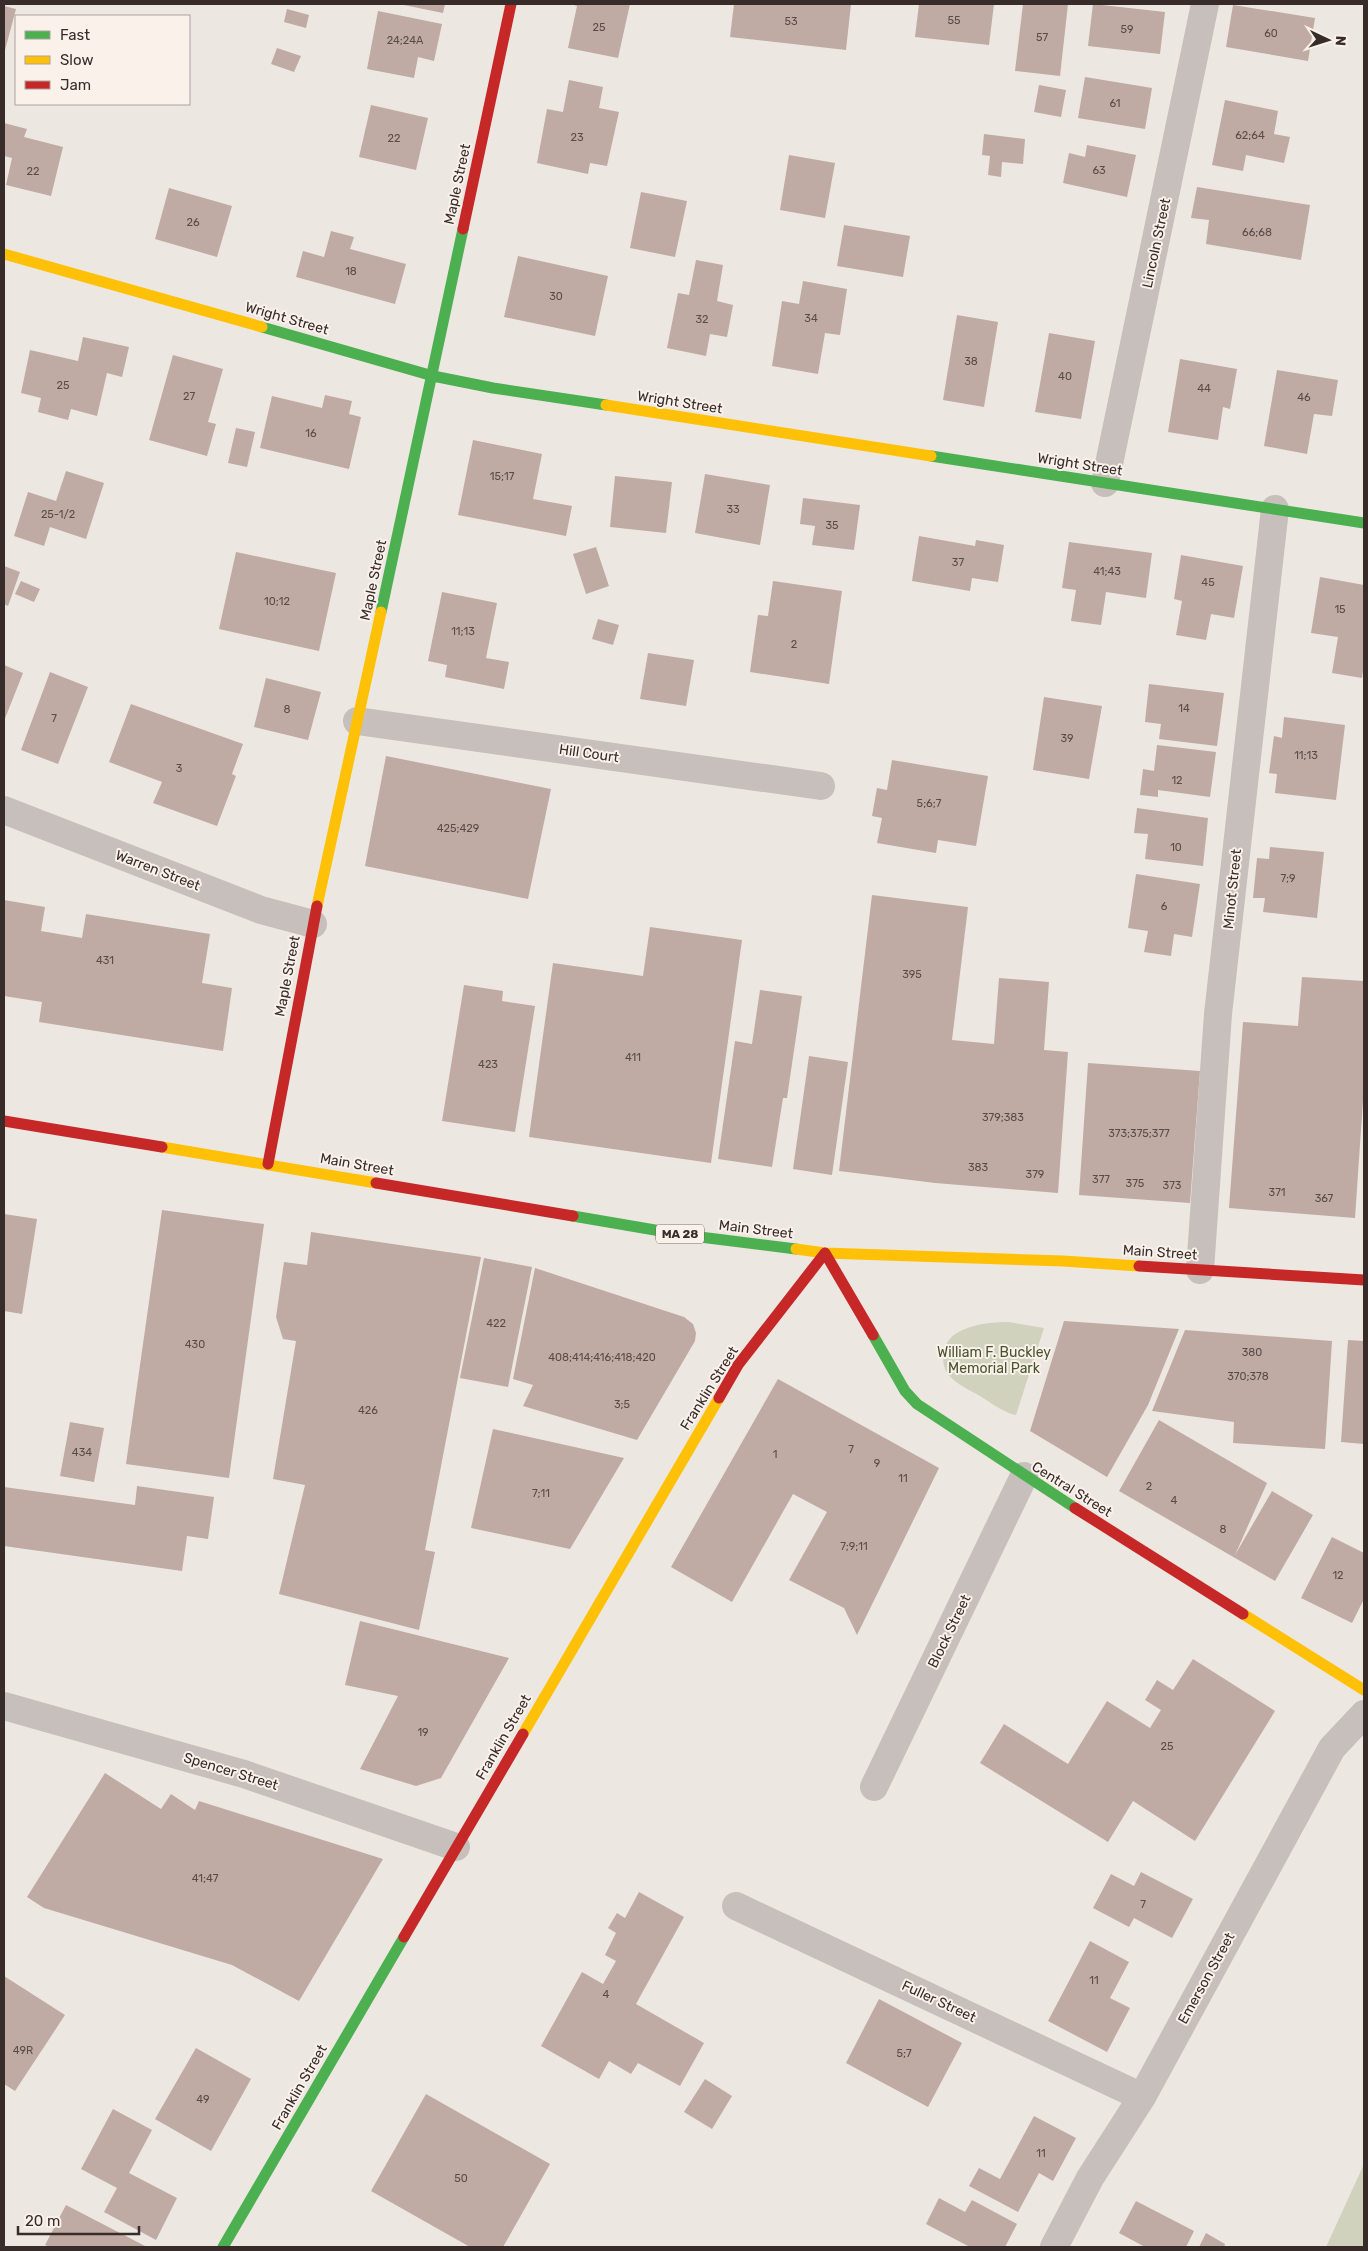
<svg xmlns="http://www.w3.org/2000/svg" width="1368" height="2251" viewBox="0 0 1368 2251" font-family="Rubik,sans-serif">
	<rect width="100%" height="100%" fill="#ede7e2"/>
	<path fill="#d0d2bd" d="M 1009,1322 L 1044,1328 L 1016,1415 C 1004,1413 993,1404 983,1398 C 972,1391 955,1384 948,1374 C 944,1369 943,1362 943,1356 C 944,1326 987,1322 1009,1322 Z
		M 1364,2164 L 1364,2247 L 1326,2247 Z"/>
	<path fill="#c0aaa4" d="M 399,4 L 445,4 L 443,13 Z
		M 571,4 L 630,4 L 618,58 L 568,48 L 577,6 Z
		M 734,4 L 851,4 L 846,50 L 730,37 Z
		M 919,4 L 994,4 L 989,45 L 915,37 Z
		M 1023,4 L 1068,4 L 1060,76 L 1015,71 Z
		M 1093,4 L 1165,12 L 1160,54 L 1088,46 Z
		M 1233,5 L 1315,18 L 1308,61 L 1226,47 Z
		M 4,6 L 16,9 L 4,54 Z
		M 287,9 L 309,15 L 306,28 L 284,22 Z
		M 378,11 L 442,24 L 434,61 L 418,57 L 414,78 L 367,69 Z
		M 277,48 L 301,56 L 294,72 L 271,64 Z
		M 1085,77 L 1152,88 L 1145,129 L 1078,118 Z
		M 569,80 L 603,87 L 599,108 L 619,112 L 607,166 L 590,163 L 588,174 L 537,163 L 547,109 L 563,112 Z
		M 1039,85 L 1066,90 L 1061,117 L 1034,112 Z
		M 1225,100 L 1278,111 L 1274,134 L 1290,137 L 1284,163 L 1246,155 L 1243,171 L 1212,165 Z
		M 371,105 L 428,118 L 416,170 L 359,157 Z
		M 4,123 L 27,129 L 24,137 L 63,147 L 51,196 L 6,185 L 12,158 L 4,156 Z
		M 984,134 L 1025,139 L 1023,164 L 1002,162 L 1001,177 L 988,175 L 990,156 L 982,155 Z
		M 1087,145 L 1136,155 L 1127,197 L 1063,183 L 1069,153 L 1085,157 Z
		M 789,155 L 835,163 L 825,218 L 780,210 Z
		M 1197,187 L 1310,205 L 1301,260 L 1206,244 L 1209,220 L 1191,218 Z
		M 169,188 L 232,206 L 217,257 L 155,239 Z
		M 641,192 L 687,201 L 675,257 L 630,248 Z
		M 844,225 L 910,236 L 903,277 L 837,266 Z
		M 331,231 L 354,237 L 350,249 L 406,264 L 395,304 L 296,277 L 303,251 L 324,257 Z
		M 518,256 L 608,276 L 595,336 L 504,317 Z
		M 696,260 L 723,265 L 717,301 L 733,305 L 727,337 L 710,334 L 706,356 L 667,348 L 678,293 L 689,295 Z
		M 803,281 L 847,289 L 840,335 L 825,333 L 818,374 L 772,366 L 782,301 L 799,304 Z
		M 957,315 L 998,322 L 984,407 L 943,400 Z
		M 1049,333 L 1095,341 L 1081,419 L 1035,412 Z
		M 83,337 L 129,347 L 122,377 L 107,373 L 97,416 L 71,409 L 68,420 L 38,412 L 41,398 L 21,393 L 30,350 L 78,361 Z
		M 173,355 L 223,369 L 208,422 L 216,424 L 207,456 L 149,440 Z
		M 1180,359 L 1237,369 L 1230,409 L 1223,407 L 1218,440 L 1168,432 Z
		M 1277,370 L 1338,380 L 1332,416 L 1314,414 L 1307,454 L 1264,446 Z
		M 325,395 L 352,401 L 349,414 L 361,417 L 349,469 L 260,448 L 272,396 L 322,408 Z
		M 236,428 L 255,432 L 247,467 L 228,463 Z
		M 473,440 L 542,454 L 533,499 L 572,506 L 566,536 L 458,515 Z
		M 66,471 L 104,483 L 86,539 L 50,527 L 44,546 L 14,536 L 28,492 L 56,501 Z
		M 705,474 L 770,485 L 760,545 L 695,533 Z
		M 615,476 L 672,482 L 666,533 L 610,527 Z
		M 803,498 L 860,505 L 854,550 L 812,545 L 815,526 L 800,524 Z
		M 919,536 L 975,546 L 976,540 L 1004,545 L 998,582 L 972,578 L 970,591 L 912,581 Z
		M 1069,542 L 1152,553 L 1146,598 L 1106,592 L 1101,625 L 1071,621 L 1076,590 L 1062,588 Z
		M 596,547 L 609,586 L 586,594 L 573,554 Z
		M 236,552 L 336,573 L 319,651 L 219,629 Z
		M 1181,555 L 1243,566 L 1234,618 L 1211,614 L 1206,640 L 1176,635 L 1182,601 L 1174,599 Z
		M 4,566 L 20,572 L 8,606 L 4,604 Z
		M 1320,577 L 1364,585 L 1364,663 L 1362,678 L 1332,673 L 1338,637 L 1311,633 Z
		M 21,581 L 40,589 L 34,602 L 15,594 Z
		M 773,581 L 842,591 L 829,684 L 750,672 L 758,615 L 768,616 Z
		M 442,592 L 497,603 L 486,658 L 509,662 L 504,689 L 445,677 L 447,665 L 428,661 Z
		M 598,619 L 619,625 L 613,645 L 592,639 Z
		M 648,653 L 694,660 L 686,706 L 640,699 Z
		M 4,665 L 23,673 L 4,721 Z
		M 50,672 L 88,687 L 58,764 L 21,750 Z
		M 266,678 L 321,692 L 308,740 L 254,727 Z
		M 1149,684 L 1224,693 L 1217,746 L 1159,739 L 1161,724 L 1145,722 Z
		M 1044,697 L 1102,706 L 1089,779 L 1033,770 Z
		M 131,704 L 243,744 L 232,774 L 236,776 L 217,826 L 153,803 L 162,782 L 109,762 Z
		M 1284,717 L 1345,725 L 1336,800 L 1275,793 L 1277,774 L 1269,773 L 1274,736 L 1282,738 Z
		M 1157,745 L 1216,752 L 1210,797 L 1158,790 L 1158,797 L 1140,795 L 1143,769 L 1154,771 Z
		M 386,756 L 551,789 L 528,899 L 365,866 Z
		M 892,760 L 988,776 L 976,846 L 938,840 L 936,853 L 877,843 L 882,818 L 872,816 L 877,788 L 887,790 Z
		M 1137,808 L 1208,818 L 1203,866 L 1145,859 L 1148,834 L 1134,833 Z
		M 1270,847 L 1324,852 L 1317,918 L 1263,912 L 1265,898 L 1253,898 L 1257,858 L 1269,859 Z
		M 1136,874 L 1200,884 L 1192,937 L 1174,934 L 1171,956 L 1144,952 L 1148,931 L 1128,928 Z
		M 872,895 L 968,907 L 952,1040 L 994,1044 L 999,978 L 1049,982 L 1044,1050 L 1068,1052 L 1058,1193 L 935,1183 L 839,1171 Z
		M 4,900 L 45,907 L 41,931 L 82,938 L 86,914 L 210,934 L 202,983 L 232,988 L 223,1051 L 39,1022 L 42,1002 L 4,996 Z
		M 650,927 L 742,940 L 711,1163 L 529,1137 L 553,963 L 643,976 Z
		M 1302,977 L 1364,981 L 1364,1086 L 1355,1218 L 1229,1208 L 1243,1022 L 1298,1026 Z
		M 464,985 L 503,991 L 502,1001 L 535,1006 L 515,1132 L 442,1121 Z
		M 760,990 L 802,996 L 787,1098 L 783,1098 L 772,1167 L 718,1159 L 735,1041 L 752,1044 Z
		M 809,1056 L 848,1062 L 832,1175 L 793,1169 Z
		M 1088,1063 L 1200,1071 L 1190,1203 L 1079,1195 Z
		M 162,1210 L 264,1224 L 229,1478 L 126,1464 Z
		M 4,1214 L 37,1219 L 22,1314 L 4,1311 Z
		M 311,1232 L 481,1257 L 425,1550 L 435,1552 L 419,1630 L 279,1594 L 305,1485 L 273,1479 L 296,1341 L 283,1339 L 276,1317 L 284,1262 L 307,1265 Z
		M 484,1258 L 532,1267 L 508,1387 L 460,1378 Z
		M 535,1268 L 684,1317 L 693,1324 L 696,1333 L 695,1341 L 637,1440 L 523,1406 L 533,1385 L 513,1379 Z
		M 1064,1321 L 1179,1329 L 1148,1405 L 1107,1477 L 1030,1431 Z
		M 1185,1330 L 1332,1341 L 1325,1449 L 1233,1443 L 1234,1422 L 1152,1411 Z
		M 1348,1340 L 1364,1341 L 1364,1444 L 1341,1442 Z
		M 778,1379 L 939,1468 L 857,1635 L 844,1608 L 789,1580 L 827,1512 L 793,1494 L 732,1602 L 671,1567 Z
		M 1159,1420 L 1267,1483 L 1235,1555 L 1272,1491 L 1313,1515 L 1275,1581 L 1119,1491 Z
		M 70,1422 L 104,1428 L 94,1482 L 60,1476 Z
		M 493,1429 L 624,1458 L 570,1549 L 471,1528 Z
		M 137,1486 L 214,1497 L 208,1539 L 187,1536 L 182,1571 L 4,1546 L 4,1487 L 135,1505 Z
		M 1332,1537 L 1364,1553 L 1364,1599 L 1352,1623 L 1301,1598 Z
		M 360,1621 L 509,1658 L 441,1778 L 416,1786 L 360,1769 L 398,1696 L 345,1685 Z
		M 1193,1659 L 1275,1711 L 1195,1841 L 1133,1801 L 1108,1842 L 980,1763 L 1004,1724 L 1068,1764 L 1107,1701 L 1150,1728 L 1161,1710 L 1145,1700 L 1157,1680 L 1173,1690 Z
		M 105,1773 L 161,1809 L 171,1794 L 195,1810 L 199,1801 L 383,1859 L 299,2001 L 232,1965 L 44,1908 L 27,1897 Z
		M 1141,1872 L 1193,1899 L 1172,1938 L 1134,1918 L 1129,1927 L 1093,1908 L 1111,1874 L 1134,1886 Z
		M 639,1892 L 684,1917 L 636,2004 L 704,2043 L 680,2086 L 638,2063 L 631,2074 L 609,2061 L 599,2079 L 541,2046 L 582,1972 L 603,1984 L 616,1961 L 605,1955 L 616,1933 L 608,1928 L 617,1913 L 625,1918 Z
		M 1090,1941 L 1129,1962 L 1110,1998 L 1130,2008 L 1107,2052 L 1048,2021 Z
		M 4,1976 L 65,2015 L 15,2091 L 4,2084 Z
		M 879,1999 L 962,2043 L 928,2107 L 846,2063 Z
		M 196,2048 L 251,2079 L 211,2151 L 155,2119 Z
		M 705,2079 L 732,2096 L 712,2129 L 684,2112 Z
		M 426,2094 L 550,2164 L 503,2247 L 470,2247 L 371,2191 Z
		M 113,2109 L 152,2130 L 129,2173 L 177,2198 L 156,2240 L 104,2212 L 117,2188 L 81,2169 Z
		M 1034,2116 L 1076,2138 L 1053,2181 L 1039,2173 L 1018,2212 L 969,2186 L 979,2168 L 1000,2179 Z
		M 939,2198 L 965,2212 L 972,2200 L 1017,2224 L 1005,2247 L 970,2247 L 926,2224 Z
		M 1136,2201 L 1194,2231 L 1186,2247 L 1145,2247 L 1119,2233 Z
		M 66,2205 L 147,2247 L 50,2247 L 45,2245 Z
		M 1206,2233 L 1225,2244 L 1224,2247 L 1199,2247 Z"/>
	<g fill="none" stroke-linecap="round" stroke-linejoin="round">
		<path stroke="#c6bfbb" stroke-width="28" d="M 1105,483 L 1205,4
			M 357,721 L 821,786
			M 4,810 L 261,910 L 313,924
			M 1200,1270 L 1218,1014 L 1275,509
			M 4,1706 L 244,1774 L 456,1847
			M 874,1787 L 1024,1476
			M 736,1906 L 1142,2097
			M 1054,2247 L 1090,2178 L 1142,2097 L 1332,1748 L 1364,1714"/>
		<path stroke="#4caf50" stroke-width="11" d="M 262,327 L 433,376 L 493,388 L 606,405
			M 931,456 L 1364,523
			M 381,612 L 463,229
			M 573,1216 L 684,1235 L 796,1249
			M 873,1335 L 905,1391 L 917,1404 L 1075,1508
			M 223,2247 L 404,1937"/>
		<path stroke="#ffc107" stroke-width="11" d="M 4,254 L 262,327
			M 606,405 L 931,456
			M 317,906 L 381,612
			M 162,1147 L 376,1183
			M 796,1249 L 825,1253 L 1063,1261 L 1139,1266
			M 1243,1614 L 1364,1690
			M 523,1734 L 719,1398"/>
		<path stroke="#c62828" stroke-width="11" d="M 463,229 L 511,4
			M 4,1121 L 162,1147
			M 268,1164 L 317,906
			M 376,1183 L 573,1216
			M 1139,1266 L 1364,1280
			M 719,1398 L 738,1365 L 825,1253 L 873,1335
			M 1075,1508 L 1243,1614
			M 404,1937 L 523,1734"/>
	</g>
	<g text-anchor="middle" stroke-width="4" stroke-linejoin="round" paint-order="stroke">
		<g font-size="11" fill="#594c48">
			<text x="954" y="24">55</text>
			<text x="791" y="25">53</text>
			<text x="599" y="31">25</text>
			<text x="1127" y="33">59</text>
			<text x="1271" y="37">60</text>
			<text x="1042" y="41">57</text>
			<text x="405" y="44">24;24A</text>
			<text x="1115" y="107">61</text>
			<text x="1250" y="139">62;64</text>
			<text x="577" y="141">23</text>
			<text x="394" y="142">22</text>
			<text x="1099" y="174">63</text>
			<text x="33" y="175">22</text>
			<text x="193" y="226">26</text>
			<text x="1257" y="236">66;68</text>
			<text x="351" y="275">18</text>
			<text x="556" y="300">30</text>
			<text x="811" y="322">34</text>
			<text x="702" y="323">32</text>
			<text x="971" y="365">38</text>
			<text x="1065" y="380">40</text>
			<text x="63" y="389">25</text>
			<text x="1204" y="392">44</text>
			<text x="189" y="400">27</text>
			<text x="1304" y="401">46</text>
			<text x="311" y="437">16</text>
			<text x="502" y="480">15;17</text>
			<text x="733" y="513">33</text>
			<text x="58" y="518">25-1/2</text>
			<text x="832" y="529">35</text>
			<text x="958" y="566">37</text>
			<text x="1107" y="575">41;43</text>
			<text x="1208" y="586">45</text>
			<text x="277" y="605">10;12</text>
			<text x="1340" y="613">15</text>
			<text x="463" y="635">11;13</text>
			<text x="794" y="648">2</text>
			<text x="1184" y="712">14</text>
			<text x="287" y="713">8</text>
			<text x="54" y="722">7</text>
			<text x="1067" y="742">39</text>
			<text x="1306" y="759">11;13</text>
			<text x="179" y="772">3</text>
			<text x="1177" y="784">12</text>
			<text x="929" y="807">5;6;7</text>
			<text x="458" y="832">425;429</text>
			<text x="1176" y="851">10</text>
			<text x="1288" y="882">7;9</text>
			<text x="1164" y="910">6</text>
			<text x="105" y="964">431</text>
			<text x="912" y="978">395</text>
			<text x="633" y="1061">411</text>
			<text x="488" y="1068">423</text>
			<text x="1003" y="1121">379;383</text>
			<text x="1139" y="1137">373;375;377</text>
			<text x="978" y="1171">383</text>
			<text x="1035" y="1178">379</text>
			<text x="1101" y="1183">377</text>
			<text x="1135" y="1187">375</text>
			<text x="1172" y="1189">373</text>
			<text x="1277" y="1196">371</text>
			<text x="1324" y="1202">367</text>
			<text x="496" y="1327">422</text>
			<text x="195" y="1348">430</text>
			<text x="1252" y="1356">380</text>
			<text x="602" y="1361">408;414;416;418;420</text>
			<text x="1248" y="1380">370;378</text>
			<text x="622" y="1408">3;5</text>
			<text x="368" y="1414">426</text>
			<text x="851" y="1453">7</text>
			<text x="82" y="1456">434</text>
			<text x="775" y="1458">1</text>
			<text x="877" y="1467">9</text>
			<text x="903" y="1482">11</text>
			<text x="1149" y="1490">2</text>
			<text x="541" y="1497">7;11</text>
			<text x="1174" y="1504">4</text>
			<text x="1223" y="1533">8</text>
			<text x="854" y="1550">7;9;11</text>
			<text x="1338" y="1579">12</text>
			<text x="423" y="1736">19</text>
			<text x="1167" y="1750">25</text>
			<text x="205" y="1882">41;47</text>
			<text x="1143" y="1908">7</text>
			<text x="1094" y="1984">11</text>
			<text x="606" y="1998">4</text>
			<text x="23" y="2054">49R</text>
			<text x="904" y="2057">5;7</text>
			<text x="203" y="2103">49</text>
			<text x="1041" y="2157">11</text>
			<text x="461" y="2182">50</text>
		</g>
		<rect fill="#f9f1ea" stroke="#716763" stroke-width="1" x="656" y="1224.5" width="48" height="19" rx="4"/>
		<g font-size="12" font-weight="bold" fill="#372c29">
			<text x="680" y="1238">MA 28</text>
		</g>
		<g font-size="14" fill="#372c29" stroke="#f9f1ea">
			<text transform="translate(457 184) rotate(-78)" y="5">Maple Street</text>
			<text transform="translate(1156 243) rotate(-78)" y="5">Lincoln Street</text>
			<text transform="translate(287 318) rotate(16)" y="5">Wright Street</text>
			<text transform="translate(680 402) rotate(9)" y="5">Wright Street</text>
			<text transform="translate(1080 464) rotate(9)" y="5">Wright Street</text>
			<text transform="translate(373 580) rotate(-78)" y="5">Maple Street</text>
			<text transform="translate(589 753) rotate(8)" y="5">Hill Court</text>
			<text transform="translate(158 870) rotate(21)" y="5">Warren Street</text>
			<text transform="translate(1232 889) rotate(-84)" y="5">Minot Street</text>
			<text transform="translate(287 976) rotate(-79)" y="5">Maple Street</text>
			<text transform="translate(357 1164) rotate(10)" y="5">Main Street</text>
			<text transform="translate(756 1229) rotate(7)" y="5">Main Street</text>
			<text transform="translate(1160 1252) rotate(4)" y="5">Main Street</text>
			<text transform="translate(709 1388) rotate(-58)" y="5">Franklin Street</text>
			<text transform="translate(1072 1489) rotate(32)" y="5">Central Street</text>
			<text transform="translate(949 1631) rotate(-64)" y="5">Block Street</text>
			<text transform="translate(503 1737) rotate(-60)" y="5">Franklin Street</text>
			<text transform="translate(231 1771) rotate(17)" y="5">Spencer Street</text>
			<text transform="translate(1206 1978) rotate(-61)" y="5">Emerson Street</text>
			<text transform="translate(939 2001) rotate(25)" y="5">Fuller Street</text>
			<text transform="translate(299 2087) rotate(-60)" y="5">Franklin Street</text>
		</g>
		<g font-size="14" fill="#49542e" stroke="#f9f1ea">
			<text x="994" y="1357">William F. Buckley<tspan x="994" dy="16">Memorial Park</tspan></text>
		</g>
	</g>
	<rect width="1368" height="2251" fill="none" stroke="#372c29" stroke-width="10"/>
	<rect x="15" y="15" width="175" height="90" fill="#f9f1ea" stroke="#aba29d"/>
	<rect x="25" y="31" width="25" height="8" fill="#4caf50" stroke="#aba29d"/>
	<text x="60" y="40" font-size="15" fill="#372c29">Fast</text>
	<rect x="25" y="56" width="25" height="8" fill="#ffc107" stroke="#aba29d"/>
	<text x="60" y="65" font-size="15" fill="#372c29">Slow</text>
	<rect x="25" y="81" width="25" height="8" fill="#c62828" stroke="#aba29d"/>
	<text x="60" y="90" font-size="15" fill="#372c29">Jam</text>
	<g transform="translate(1328 40) rotate(94)" stroke="#f9f1ea" stroke-width="4" paint-order="stroke">
	<path d="M0-4L9 19L0 12L-9 19Z" fill="#372c29"/>
	<text y="-8" font-size="14" font-weight="bold" text-anchor="middle" fill="#372c29">N</text>
	</g>
	<path d="M18 2226v8h121v-8" fill="none" stroke="#372c29" stroke-width="2.5"/>
	<text x="25" y="2226" font-size="15" fill="#372c29" stroke="#f9f1ea" stroke-width="4" paint-order="stroke">20 m</text>
</svg>
